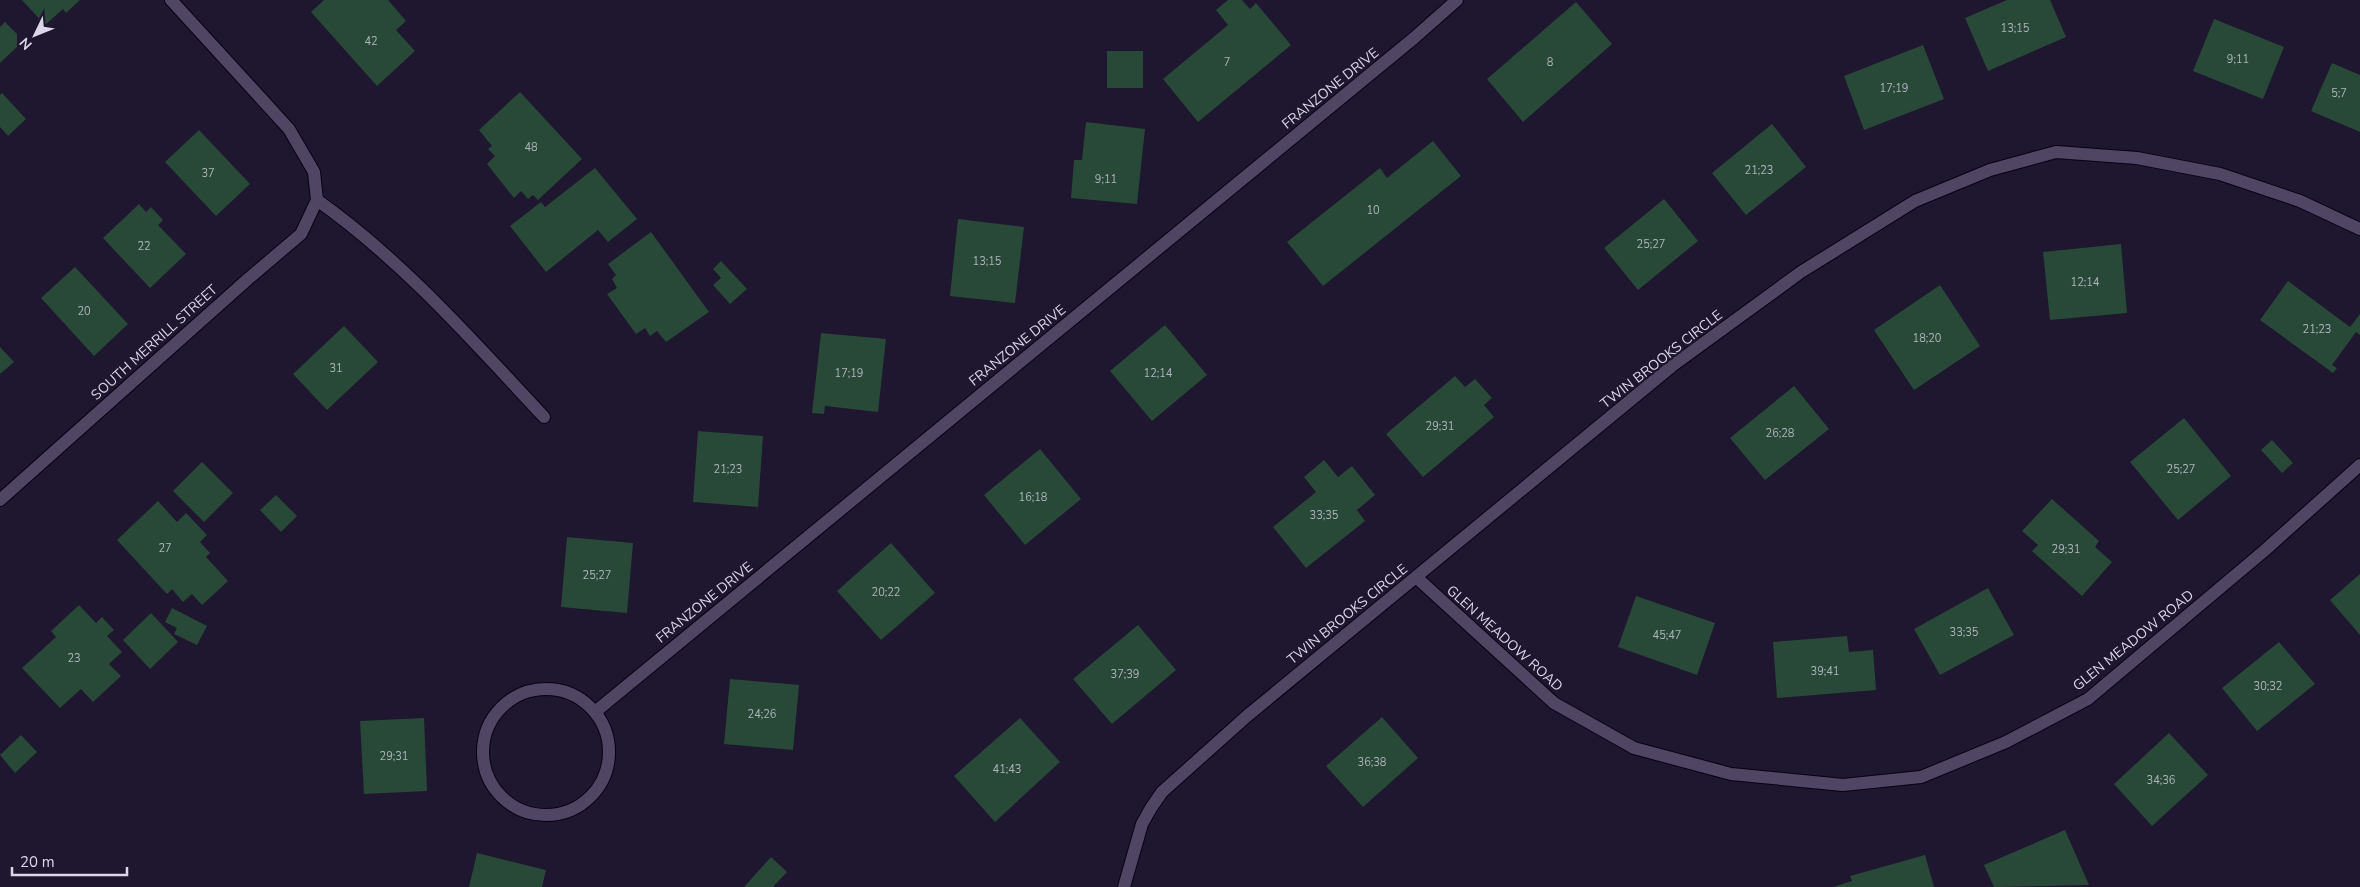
<svg xmlns="http://www.w3.org/2000/svg" width="2360" height="887" viewBox="0 0 2360 887" font-family="'Nunito Sans',sans-serif">
	<rect width="100%" height="100%" fill="#1f162f"/>
	<path fill="#284937" d="M 22,0 L 80,0 L 66,13 L 63,9 L 45,25 Z
		M 324,0 L 388,0 L 406,21 L 396,30 L 415,51 L 377,86 L 311,12 Z
		M 1228,0 L 1242,0 L 1250,9 L 1256,3 L 1291,45 L 1198,122 L 1163,79 L 1228,25 L 1216,10 Z
		M 2007,0 L 2050,0 L 2066,37 L 1988,71 L 1965,18 Z
		M 1576,2 L 1612,44 L 1523,122 L 1487,79 Z
		M 2214,19 L 2284,47 L 2263,99 L 2193,71 Z
		M 5,22 L 17,34 L 17,47 L 0,63 L 0,27 Z
		M 1923,45 L 1944,99 L 1864,130 L 1844,76 Z
		M 1107,51 L 1143,51 L 1143,88 L 1107,88 Z
		M 2332,63 L 2360,75 L 2360,132 L 2311,111 Z
		M 520,92 L 582,159 L 538,200 L 533,195 L 528,199 L 521,191 L 514,198 L 487,164 L 495,156 L 488,149 L 492,146 L 479,130 Z
		M 2,93 L 26,119 L 8,136 L 0,127 L 0,95 Z
		M 1086,122 L 1145,129 L 1137,204 L 1071,198 L 1074,160 L 1082,160 Z
		M 1772,124 L 1806,167 L 1746,215 L 1712,173 Z
		M 199,130 L 250,184 L 216,216 L 165,162 Z
		M 1433,141 L 1461,176 L 1323,286 L 1287,242 L 1380,168 L 1387,178 Z
		M 595,168 L 637,219 L 608,242 L 598,230 L 546,272 L 510,226 L 541,202 L 545,207 Z
		M 1664,199 L 1698,241 L 1638,290 L 1604,248 Z
		M 139,204 L 146,212 L 151,207 L 163,220 L 158,225 L 186,254 L 150,288 L 103,238 Z
		M 958,219 L 1024,227 L 1015,303 L 950,296 Z
		M 651,232 L 709,312 L 666,342 L 657,331 L 650,336 L 645,328 L 636,334 L 607,294 L 617,288 L 612,279 L 616,275 L 608,264 Z
		M 2121,244 L 2127,313 L 2050,320 L 2043,252 Z
		M 721,261 L 747,289 L 730,304 L 713,285 L 721,278 L 713,269 Z
		M 75,267 L 128,324 L 94,356 L 41,298 Z
		M 2288,281 L 2350,327 L 2360,314 L 2360,335 L 2356,332 L 2332,365 L 2337,368 L 2333,373 L 2260,320 Z
		M 1940,285 L 1980,346 L 1914,390 L 1874,330 Z
		M 1165,325 L 1207,375 L 1152,421 L 1110,371 Z
		M 344,326 L 378,362 L 327,410 L 293,374 Z
		M 821,333 L 886,339 L 878,412 L 825,406 L 824,414 L 812,413 Z
		M 0,347 L 14,362 L 0,374 Z
		M 1455,376 L 1465,387 L 1475,379 L 1492,398 L 1484,405 L 1494,417 L 1423,477 L 1386,434 Z
		M 1794,386 L 1829,429 L 1765,480 L 1730,438 Z
		M 2184,418 L 2231,476 L 2178,520 L 2130,462 Z
		M 698,431 L 763,436 L 758,507 L 693,502 Z
		M 2272,440 L 2293,463 L 2282,473 L 2261,450 Z
		M 1040,449 L 1081,499 L 1025,545 L 984,495 Z
		M 1324,460 L 1338,477 L 1352,466 L 1375,495 L 1357,510 L 1365,521 L 1306,568 L 1273,527 L 1316,492 L 1304,477 Z
		M 202,462 L 233,493 L 204,522 L 173,491 Z
		M 276,495 L 297,516 L 281,532 L 260,510 Z
		M 2052,499 L 2099,541 L 2095,547 L 2112,562 L 2082,596 L 2032,551 L 2038,545 L 2022,531 Z
		M 158,501 L 177,522 L 186,513 L 207,535 L 200,542 L 210,553 L 206,557 L 228,581 L 202,605 L 192,594 L 183,602 L 172,589 L 167,594 L 117,540 Z
		M 567,537 L 633,543 L 627,613 L 561,607 Z
		M 891,543 L 935,593 L 881,640 L 837,591 Z
		M 2360,574 L 2360,635 L 2330,600 Z
		M 1988,588 L 2014,635 L 1940,675 L 1914,629 Z
		M 1636,596 L 1715,623 L 1697,675 L 1618,647 Z
		M 79,605 L 96,623 L 102,617 L 114,630 L 107,636 L 122,652 L 109,664 L 121,676 L 93,702 L 81,689 L 60,708 L 22,668 L 56,637 L 51,631 Z
		M 172,608 L 207,626 L 197,645 L 174,634 L 177,628 L 165,622 Z
		M 151,613 L 178,642 L 150,669 L 123,640 Z
		M 1138,625 L 1176,670 L 1112,724 L 1073,679 Z
		M 1847,636 L 1849,652 L 1873,650 L 1876,690 L 1777,698 L 1773,642 Z
		M 2279,642 L 2315,684 L 2257,731 L 2222,688 Z
		M 730,679 L 799,685 L 793,750 L 724,744 Z
		M 1382,717 L 1418,758 L 1363,807 L 1326,766 Z
		M 424,718 L 427,791 L 364,794 L 360,721 Z
		M 1020,718 L 1060,762 L 995,822 L 954,776 Z
		M 2169,733 L 2208,775 L 2152,826 L 2114,784 Z
		M 21,735 L 37,752 L 15,773 L 0,755 Z
		M 2065,830 L 2089,885 L 1994,887 L 1984,865 Z
		M 477,853 L 546,870 L 542,887 L 469,887 Z
		M 1925,855 L 1934,887 L 1833,887 L 1852,881 L 1850,876 Z
		M 771,857 L 787,872 L 773,887 L 744,887 Z"/>
	<g fill="none" stroke-linecap="round" stroke-linejoin="round">
		<defs>
			<path id="minor" d="M 171,0 L 289,129 L 314,172 L 317,200
				M 317,200 C 403,261 473,341 544,417
				M 0,500 L 248,279 L 301,234 L 317,200
				M 1416,577 L 1554,703 L 1634,748 L 1731,774 L 1843,785 L 1921,777 L 2006,742 L 2088,699 L 2264,551 L 2360,465
				M483 752a63 63 0 1 1 126 0a63 63 0 1 1-126 0Z
				M 595,712 L 1414,38 L 1457,0
				M 1124,887 L 1142,824 L 1151,808 L 1162,792 L 1247,716 L 1672,366 L 1801,272 L 1915,201 L 1990,170 L 2056,152 L 2137,158 L 2220,174 L 2300,201 L 2360,229"/>
		</defs>
		<use href="#minor" stroke="#090216" stroke-width="14"/>
		<use href="#minor" stroke="#504663" stroke-width="12"/>
	</g>
	<g text-anchor="middle" stroke-width="4.5" stroke-linejoin="round" paint-order="stroke">
		<g font-size="11" fill="#aeb3bc">
			<text x="2015" y="32">13;15</text>
			<text x="371" y="45">42</text>
			<text x="2238" y="63">9;11</text>
			<text x="1227" y="66">7</text>
			<text x="1550" y="66">8</text>
			<text x="1894" y="92">17;19</text>
			<text x="2339" y="97">5;7</text>
			<text x="531" y="151">48</text>
			<text x="1759" y="174">21;23</text>
			<text x="208" y="177">37</text>
			<text x="1106" y="183">9;11</text>
			<text x="1373" y="214">10</text>
			<text x="1651" y="248">25;27</text>
			<text x="144" y="250">22</text>
			<text x="987" y="265">13;15</text>
			<text x="2085" y="286">12;14</text>
			<text x="84" y="315">20</text>
			<text x="2317" y="333">21;23</text>
			<text x="1927" y="342">18;20</text>
			<text x="336" y="372">31</text>
			<text x="849" y="377">17;19</text>
			<text x="1158" y="377">12;14</text>
			<text x="1440" y="430">29;31</text>
			<text x="1780" y="437">26;28</text>
			<text x="728" y="473">21;23</text>
			<text x="2181" y="473">25;27</text>
			<text x="1033" y="501">16;18</text>
			<text x="1324" y="519">33;35</text>
			<text x="165" y="552">27</text>
			<text x="2066" y="553">29;31</text>
			<text x="597" y="579">25;27</text>
			<text x="886" y="596">20;22</text>
			<text x="1964" y="636">33;35</text>
			<text x="1667" y="639">45;47</text>
			<text x="74" y="662">23</text>
			<text x="1825" y="675">39;41</text>
			<text x="1125" y="678">37;39</text>
			<text x="2268" y="690">30;32</text>
			<text x="762" y="718">24;26</text>
			<text x="394" y="760">29;31</text>
			<text x="1372" y="766">36;38</text>
			<text x="1007" y="773">41;43</text>
			<text x="2161" y="784">34;36</text>
		</g>
		<g font-size="14" fill="#dbd6e8" stroke="#1f162f">
			<text transform="translate(1330 88) rotate(-39)" y="5">FRANZONE DRIVE</text>
			<text transform="translate(154 342) rotate(-42)" y="5">SOUTH MERRILL STREET</text>
			<text transform="translate(1017 345) rotate(-39)" y="5">FRANZONE DRIVE</text>
			<text transform="translate(1661 359) rotate(-38)" y="5">TWIN BROOKS CIRCLE</text>
			<text transform="translate(704 602) rotate(-39)" y="5">FRANZONE DRIVE</text>
			<text transform="translate(1347 614) rotate(-39)" y="5">TWIN BROOKS CIRCLE</text>
			<text transform="translate(1505 638) rotate(42)" y="5">GLEN MEADOW ROAD</text>
			<text transform="translate(2133 640) rotate(-39)" y="5">GLEN MEADOW ROAD</text>
		</g>
	</g>
	<g transform="translate(35 35) rotate(227)" stroke="#1f162f" stroke-width="4" paint-order="stroke">
	<path d="M0-4L9 19L0 12L-9 19Z" fill="#dbd6e8"/>
	<text y="-8" font-size="14" font-weight="bold" text-anchor="middle" fill="#dbd6e8">N</text>
	</g>
	<path d="M12 867v8h115v-8" fill="none" stroke="#dbd6e8" stroke-width="2.5"/>
	<text x="20" y="867" font-size="15" fill="#dbd6e8" stroke="#1f162f" stroke-width="4" paint-order="stroke">20 m</text>
</svg>
